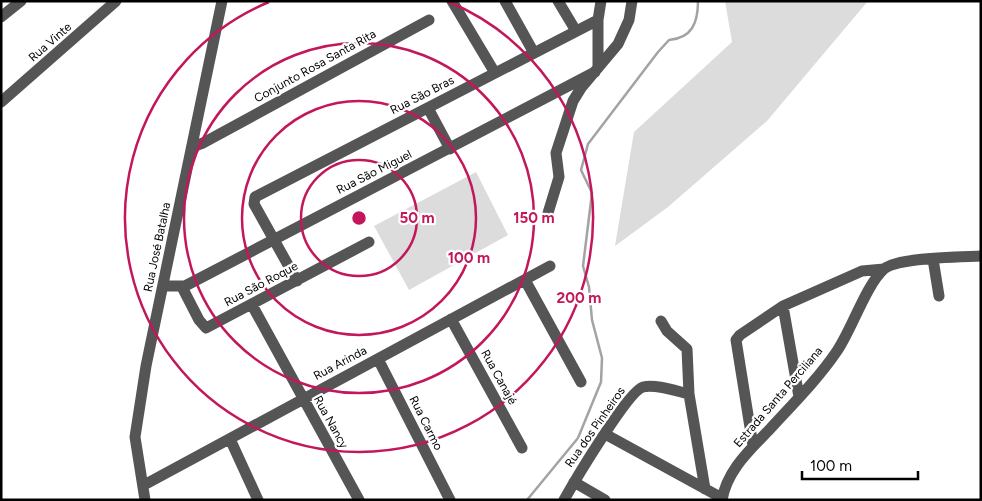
<svg xmlns="http://www.w3.org/2000/svg" width="982" height="501" viewBox="0 0 982 501" font-family="Figtree,sans-serif">
	<rect width="100%" height="100%" fill="#fff"/>
	<path fill="#dcdcdc" d="M 725,1 L 868,1 L 767,121 L 668,207 L 615,246 L 634,132 L 732,42 Z
		M 476,172 L 508,235 L 409,290 L 374,226 Z"/>
	<g fill="none" stroke-linecap="round" stroke-linejoin="round">
		<path stroke="#a3a3a3" stroke-width="2.5" d="M 527,500 L 578,438 L 601,382 L 602,358 L 592,320 L 589,287 L 583,266 L 592,193 L 581,170 L 588,144 L 658,52 L 669,40 C 692,38 698,23 698,1"/>
		<path stroke="#555" stroke-width="11" d="M 452,1 L 495,73
			M 505,1 L 534,53
			M 558,1 L 576,31
			M 1,17 L 21,1
			M 598,68 L 598,20 L 601,1
			M 1,102 L 116,1
			M 428,108 L 450,149
			M 192,147 L 203,143 L 429,20
			M 548,213 L 559,177 L 556,153 L 573,101 L 581,88 L 618,44 L 629,20 L 632,1
			M 933,259 L 939,296
			M 525,280 L 581,382
			M 297,281 L 254,204 L 255,197 L 598,20
			M 163,286 L 185,286 L 595,72
			M 182,287 L 199,320 L 206,328 L 369,242
			M 252,305 L 359,500
			M 783,306 L 862,271 L 884,269
			M 451,319 L 522,448
			M 661,321 L 667,331 L 687,349 L 689,394 L 705,489
			M 378,359 L 450,500
			M 605,434 L 722,498
			M 230,439 L 258,500
			M 753,446 L 736,340 L 740,335 L 783,306 L 799,397
			M 574,482 L 605,500
			M 144,485 L 550,266
			M 145,500 L 135,437 L 146,366 L 222,1
			M 564,500 C 574,482 628,391 643,387 C 656,384 676,391 689,394
			M 722,500 C 727,470 750,450 770,429 C 793,404 818,379 837,351 C 852,329 866,285 884,269 C 898,257 961,257 981,256"/>
	</g>
	<g fill="none" stroke="#c2185b" stroke-width="2.5">
		<circle cx="359" cy="218" r="58"/>
		<circle cx="359" cy="218" r="117"/>
		<circle cx="359" cy="218" r="175"/>
		<path d="M449 2A234 234 0 1 1 269 2"/>
	</g>
	<g text-anchor="middle" stroke-width="4.5" stroke-linejoin="round" paint-order="stroke">
		<g font-size="12" fill="#000" stroke="#fff">
			<text transform="translate(50 42) rotate(-41)" y="4">Rua Vinte</text>
			<text transform="translate(315 66) rotate(-29)" y="4">Conjunto Rosa Santa Rita</text>
			<text transform="translate(422 95) rotate(-27)" y="4">Rua São Bras</text>
			<text transform="translate(374 172) rotate(-27)" y="4">Rua São Miguel</text>
			<text transform="translate(157 247) rotate(-78)" y="4">Rua José Batalha</text>
			<text transform="translate(261 284) rotate(-28)" y="4">Rua São Roque</text>
			<text transform="translate(340 363) rotate(-28)" y="4">Rua Arinda</text>
			<text transform="translate(499 377) rotate(61)" y="4">Rua Canajé</text>
			<text transform="translate(778 397) rotate(-49)" y="4">Estrada Santa Perciliana</text>
			<text transform="translate(331 422) rotate(61)" y="4">Rua Nancy</text>
			<text transform="translate(426 423) rotate(63)" y="4">Rua Carmo</text>
			<text transform="translate(595 427) rotate(-55)" y="4">Rua dos Pinheiros</text>
		</g>
	</g>
	<circle cx="359" cy="218" r="8" fill="#c2185b" stroke="#fff" stroke-width="2.5"/>
	<g font-size="15" text-anchor="middle" font-weight="bold" fill="#c2185b" stroke="#fff" stroke-width="4.5" stroke-linejoin="round" paint-order="stroke">
		<text x="417" y="223">50 m</text>
		<text x="534" y="223">150 m</text>
		<text x="469" y="263">100 m</text>
		<text x="579" y="303">200 m</text>
	</g>
	<rect width="982" height="501" fill="none" stroke="#000000" stroke-width="5"/>
	<path d="M802 471v8h116v-8" fill="none" stroke="#000000" stroke-width="2.5"/>
	<text x="810" y="471" font-size="15" fill="#000000" stroke="#ffffff" stroke-width="4" paint-order="stroke">100 m</text>
</svg>
